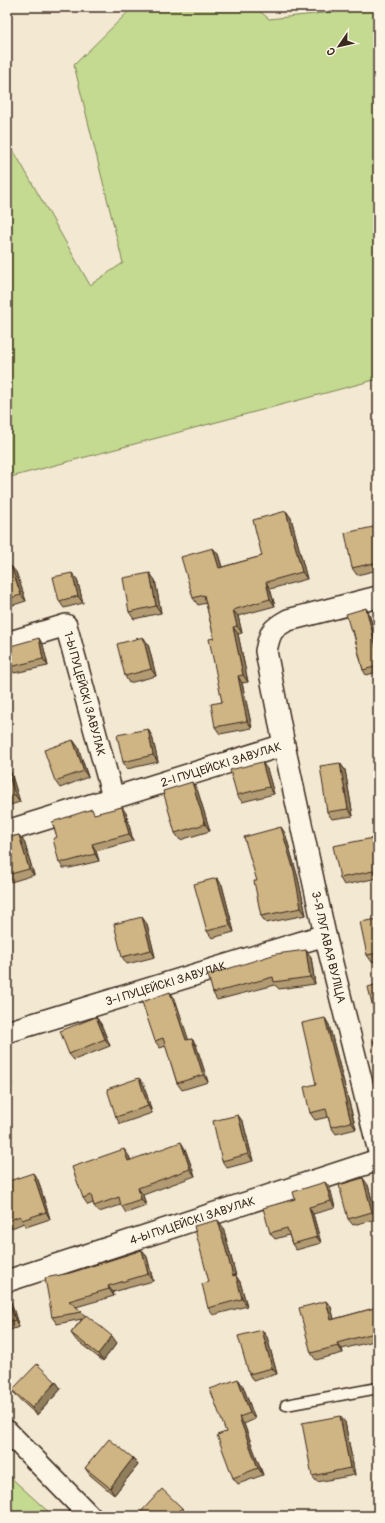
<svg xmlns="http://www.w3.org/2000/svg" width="385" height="1523" viewBox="0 0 385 1523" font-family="Pangolin,sans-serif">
	<rect width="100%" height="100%" fill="#f3e8d2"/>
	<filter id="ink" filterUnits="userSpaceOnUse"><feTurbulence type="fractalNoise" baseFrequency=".025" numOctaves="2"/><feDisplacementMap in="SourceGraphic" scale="8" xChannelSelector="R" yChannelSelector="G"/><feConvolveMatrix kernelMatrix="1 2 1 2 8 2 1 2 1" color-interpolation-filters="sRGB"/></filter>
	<g filter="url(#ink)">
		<path fill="#c3da90" stroke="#7f8257" d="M 133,7 L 255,7 L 269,19 L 378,7 L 378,379 L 7,478 L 7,139 L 90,285 L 123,263 L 74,65 Z
			M 7,1474 L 53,1516 L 7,1516 Z"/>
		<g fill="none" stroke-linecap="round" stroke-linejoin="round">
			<defs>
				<path id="service" d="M 286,1405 L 378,1388"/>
				<g id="minor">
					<path id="s1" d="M 7,643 L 66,625 L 113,797"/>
					<path id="s2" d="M 284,745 L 325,935 L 378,1148"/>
					<path id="s3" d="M 7,831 L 284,745 L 266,651 C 270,632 271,629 288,620 L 378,597"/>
					<path id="s4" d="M 7,1032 L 325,935"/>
					<path id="s5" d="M 7,1281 L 378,1160"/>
					<path d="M 7,1431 L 90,1516"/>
				</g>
			</defs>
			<use href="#service" stroke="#3b2a1e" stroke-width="13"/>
			<use href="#minor" stroke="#3b2a1e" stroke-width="24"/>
			<use href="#service" stroke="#fcf5e5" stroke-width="10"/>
			<use href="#minor" stroke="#fcf5e5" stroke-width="21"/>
		</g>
		<path fill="#b29b72" stroke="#3b2a1e" d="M 286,511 L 291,518 L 307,579 L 270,589 L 275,606 L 238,616 L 242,633 L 238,634 L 248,682 L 242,683 L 252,728 L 220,734 L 215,727 L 222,702 L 214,638 L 206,603 L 198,605 L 193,598 L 218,554 L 222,567 L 262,556 Z
			M 378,526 L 378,570 L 357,575 L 352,568 Z
			M 7,567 L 16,572 L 26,601 L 7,607 Z
			M 77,579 L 83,603 L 64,608 L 59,601 Z
			M 155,580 L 161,613 L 134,619 L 129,612 Z
			M 369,613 L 378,646 L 378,672 L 366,675 L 363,670 L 354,635 L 351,631 Z
			M 143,637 L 148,644 L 156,676 L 129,683 L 125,676 Z
			M 43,645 L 48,666 L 14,673 L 10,667 Z
			M 152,736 L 158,762 L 127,769 L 123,762 Z
			M 73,740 L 78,747 L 88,777 L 60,788 L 55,781 Z
			M 7,760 L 20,802 L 7,806 Z
			M 340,763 L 345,770 L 353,816 L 332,819 L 327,812 Z
			M 267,769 L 274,794 L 242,802 L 237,795 Z
			M 197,789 L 210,831 L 180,840 L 175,833 Z
			M 126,813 L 133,841 L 96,851 L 99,861 L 70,868 L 63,868 L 59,862 L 57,837 L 95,814 Z
			M 285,833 L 298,878 L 306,915 L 266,923 L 261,916 L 257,881 Z
			M 19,835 L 24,841 L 34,875 L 11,882 L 7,876 L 7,838 Z
			M 373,838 L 378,844 L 378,878 L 344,885 L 340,878 Z
			M 217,878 L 222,885 L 234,932 L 212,938 L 207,931 Z
			M 378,919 L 378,960 L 372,962 L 367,955 Z
			M 147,924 L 155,957 L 127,964 L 122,957 Z
			M 306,950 L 311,957 L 315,984 L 279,989 L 275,985 L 217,1000 L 213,993 Z
			M 170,992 L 175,999 L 188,1040 L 192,1039 L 196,1045 L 208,1082 L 182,1090 L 177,1083 L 166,1046 L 160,1048 L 155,1041 Z
			M 96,1017 L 101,1024 L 110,1046 L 74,1060 L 69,1054 Z
			M 325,1018 L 329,1025 L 356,1129 L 336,1134 L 331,1127 L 328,1117 L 315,1120 L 310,1113 L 316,1084 Z
			M 7,1059 L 12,1084 L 7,1085 Z
			M 139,1078 L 144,1085 L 152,1113 L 120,1124 L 116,1117 Z
			M 243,1122 L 253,1161 L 227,1168 L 222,1161 Z
			M 185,1149 L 195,1176 L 143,1195 L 146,1206 L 126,1213 L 121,1205 L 99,1212 L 94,1206 L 93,1203 L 88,1205 L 83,1198 L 129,1156 L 131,1161 Z
			M 38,1180 L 50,1219 L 26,1227 L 24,1223 L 7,1230 L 7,1188 Z
			M 368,1185 L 377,1219 L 353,1225 L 348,1219 Z
			M 330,1188 L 335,1208 L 313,1214 L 321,1243 L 296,1250 L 292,1244 L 289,1235 L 275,1239 L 270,1233 L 295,1199 Z
			M 223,1227 L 236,1276 L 240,1282 L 247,1306 L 213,1315 L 208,1308 L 209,1282 Z
			M 142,1250 L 147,1257 L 153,1281 L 113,1292 L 114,1296 L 76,1307 L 82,1312 L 85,1316 L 117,1343 L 103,1361 L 76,1340 L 71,1333 L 82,1319 L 57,1324 L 52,1317 L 70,1273 Z
			M 7,1296 L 11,1302 L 19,1327 L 7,1331 Z
			M 331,1307 L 334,1319 L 378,1307 L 378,1340 L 342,1349 L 343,1353 L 316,1360 L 311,1353 Z
			M 267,1337 L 277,1374 L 253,1381 L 249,1374 Z
			M 238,1379 L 243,1386 L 255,1419 L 244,1424 L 263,1475 L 238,1484 L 233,1478 L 226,1432 Z
			M 56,1382 L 61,1389 L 37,1415 L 17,1397 L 12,1390 Z
			M 345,1422 L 355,1475 L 317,1482 L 312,1476 Z
			M 133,1458 L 138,1465 L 114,1495 L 90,1475 L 85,1468 Z
			M 182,1508 L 187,1515 L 186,1516 L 140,1516 L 139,1514 Z"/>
		<path fill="#917e5c" stroke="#3b2a1e" d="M 286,511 L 291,518 L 307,579 L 302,572 Z
			M 213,548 L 218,554 L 224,575 L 219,568 Z
			M 11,566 L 16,572 L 26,601 L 21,595 Z
			M 72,573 L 77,579 L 83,603 L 78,596 Z
			M 150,573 L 155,580 L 161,613 L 156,606 Z
			M 266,582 L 270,589 L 275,606 L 270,599 Z
			M 366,608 L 369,613 L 378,646 L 378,655 Z
			M 233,610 L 238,616 L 242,633 L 237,626 Z
			M 233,627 L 238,634 L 248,682 L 243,675 Z
			M 143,637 L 148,644 L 156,676 L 151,669 Z
			M 39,638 L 43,645 L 48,666 L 43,659 Z
			M 238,676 L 242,683 L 252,728 L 247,721 Z
			M 148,729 L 152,736 L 158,762 L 153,755 Z
			M 73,740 L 78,747 L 88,777 L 84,771 Z
			M 7,760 L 20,802 L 15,795 L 7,769 Z
			M 262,762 L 267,769 L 274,794 L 269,787 Z
			M 340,763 L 345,770 L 353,816 L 348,809 Z
			M 192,782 L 197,789 L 210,831 L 205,824 Z
			M 122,807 L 126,813 L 133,841 L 129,834 Z
			M 281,827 L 285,833 L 298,878 L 306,915 L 301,908 Z
			M 19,835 L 24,841 L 34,875 L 29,869 Z
			M 373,838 L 378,844 L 378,859 Z
			M 92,844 L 96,851 L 99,861 L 95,854 Z
			M 217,878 L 222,885 L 234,932 L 230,925 Z
			M 142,917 L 147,924 L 155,957 L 151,950 Z
			M 306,950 L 311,957 L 315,984 L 310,977 Z
			M 170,992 L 175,999 L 191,1047 L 186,1040 Z
			M 96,1017 L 101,1024 L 110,1046 L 105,1039 Z
			M 325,1018 L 329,1025 L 356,1129 L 351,1122 Z
			M 192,1039 L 196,1045 L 208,1082 L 203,1075 Z
			M 7,1059 L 12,1084 L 7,1077 Z
			M 139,1078 L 144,1085 L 152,1113 L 148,1106 Z
			M 238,1115 L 243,1122 L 253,1161 L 248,1154 Z
			M 181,1142 L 185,1149 L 195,1176 L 190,1169 Z
			M 124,1149 L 129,1156 L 133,1168 L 128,1161 Z
			M 33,1173 L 38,1180 L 50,1219 L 46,1212 Z
			M 363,1178 L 368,1185 L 377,1219 L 372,1212 Z
			M 325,1182 L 330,1188 L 335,1208 L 331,1201 Z
			M 138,1188 L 143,1195 L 146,1206 L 141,1199 Z
			M 309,1207 L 313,1214 L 321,1243 L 317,1237 Z
			M 218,1220 L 223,1227 L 236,1276 L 240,1282 L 247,1306 L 242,1299 L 233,1276 Z
			M 142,1250 L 147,1257 L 153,1281 L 148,1274 Z
			M 108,1286 L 113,1292 L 114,1296 L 109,1289 Z
			M 7,1296 L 11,1302 L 19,1327 L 15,1320 Z
			M 326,1301 L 331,1307 L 336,1327 L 331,1320 Z
			M 262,1330 L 267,1337 L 277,1374 L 272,1368 Z
			M 112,1336 L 117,1343 L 103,1361 L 98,1354 Z
			M 337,1343 L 342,1349 L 343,1353 L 338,1346 Z
			M 238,1379 L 243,1386 L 255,1419 L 250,1413 Z
			M 56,1382 L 61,1389 L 37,1415 L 32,1408 Z
			M 340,1416 L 345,1422 L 355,1475 L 350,1468 Z
			M 239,1417 L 244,1424 L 263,1475 L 258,1468 Z
			M 133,1458 L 138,1465 L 114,1495 L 110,1488 Z"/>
		<path fill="#cfb484" stroke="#3b2a1e" d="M 286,511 L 302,572 L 266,582 L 270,599 L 233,610 L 237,626 L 233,627 L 243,675 L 238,676 L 247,721 L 215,727 L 211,704 L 222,702 L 209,639 L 214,638 L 204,595 L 193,598 L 181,557 L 213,548 L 219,568 L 262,556 L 253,520 Z
			M 378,526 L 378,562 L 352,568 L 345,533 Z
			M 11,566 L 21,595 L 7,599 L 7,567 Z
			M 72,573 L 78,596 L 59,601 L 53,577 Z
			M 150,573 L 156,606 L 129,612 L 123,578 Z
			M 366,608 L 378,655 L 378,666 L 363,670 L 353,630 L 351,631 L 346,614 Z
			M 143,637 L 151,669 L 125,676 L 117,644 Z
			M 39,638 L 43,659 L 10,667 L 7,655 L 7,647 Z
			M 148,729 L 153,755 L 123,762 L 117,735 Z
			M 73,740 L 84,771 L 55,781 L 44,750 Z
			M 262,762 L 269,787 L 237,795 L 230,770 Z
			M 340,763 L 348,809 L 327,812 L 320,766 Z
			M 7,769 L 15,795 L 7,797 Z
			M 192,782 L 205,824 L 175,833 L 163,791 Z
			M 122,807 L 129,834 L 92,844 L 95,854 L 66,862 L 59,862 L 53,839 L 57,837 L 52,822 L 92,809 L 94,814 Z
			M 281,827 L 294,871 L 301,908 L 261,916 L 254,881 L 257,881 L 244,837 Z
			M 19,835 L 29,869 L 7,875 L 7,838 Z
			M 373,838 L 378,859 L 378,870 L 340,878 L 333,846 Z
			M 217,878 L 230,925 L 207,931 L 194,884 Z
			M 142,917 L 151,950 L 122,957 L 114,924 Z
			M 378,919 L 378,953 L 367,955 L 360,922 Z
			M 306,950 L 310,977 L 274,982 L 273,977 L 213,993 L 208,975 L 276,954 Z
			M 378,984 L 378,1028 L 368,987 Z
			M 170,992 L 186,1040 L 192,1039 L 203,1075 L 177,1083 L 163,1038 L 155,1041 L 142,1002 Z
			M 96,1017 L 105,1039 L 69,1054 L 60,1031 Z
			M 325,1018 L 351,1122 L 331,1127 L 326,1109 L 310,1113 L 304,1087 L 316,1084 L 302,1023 Z
			M 378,1039 L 378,1052 L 373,1041 Z
			M 139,1078 L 148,1106 L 116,1117 L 107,1089 Z
			M 238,1115 L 248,1154 L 222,1161 L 213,1121 Z
			M 181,1142 L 190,1169 L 138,1188 L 141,1199 L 121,1206 L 119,1197 L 94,1206 L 91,1195 L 83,1198 L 72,1167 L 124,1149 L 128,1161 Z
			M 33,1173 L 46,1212 L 22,1220 L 20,1216 L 7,1221 L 7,1188 L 11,1187 L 9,1181 Z
			M 363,1178 L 372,1212 L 348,1219 L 339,1185 Z
			M 325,1182 L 331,1201 L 309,1207 L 317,1237 L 292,1244 L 287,1228 L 270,1233 L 263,1208 L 295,1199 L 293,1192 Z
			M 218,1220 L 233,1276 L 236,1275 L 242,1299 L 208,1308 L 202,1284 L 209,1282 L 194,1226 Z
			M 142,1250 L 148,1274 L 108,1286 L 109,1289 L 69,1301 L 82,1312 L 52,1317 L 45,1278 L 70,1273 Z
			M 7,1297 L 15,1320 L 7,1322 Z
			M 326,1301 L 331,1320 L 378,1307 L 378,1332 L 337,1343 L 338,1346 L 311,1353 L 299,1308 Z
			M 86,1315 L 112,1336 L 98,1354 L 71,1333 Z
			M 262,1330 L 272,1368 L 249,1374 L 238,1336 Z
			M 37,1364 L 56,1382 L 32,1408 L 12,1390 Z
			M 238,1379 L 250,1413 L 239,1417 L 258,1468 L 233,1478 L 217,1435 L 226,1432 L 210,1389 Z
			M 340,1416 L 350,1468 L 312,1476 L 302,1423 Z
			M 109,1439 L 133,1458 L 110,1488 L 85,1468 Z
			M 162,1489 L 182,1508 L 175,1516 L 141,1516 L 139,1514 Z"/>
	</g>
	<g text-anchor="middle" stroke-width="3.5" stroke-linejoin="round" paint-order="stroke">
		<g font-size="12" fill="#3b2a1e" stroke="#fcf5e5">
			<text dy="4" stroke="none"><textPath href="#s1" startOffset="133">1-Ы ПУЦЕЙСКІ ЗАВУЛАК</textPath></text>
			<text dy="4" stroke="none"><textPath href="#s3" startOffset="224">2-І ПУЦЕЙСКІ ЗАВУЛАК</textPath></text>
			<text dy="4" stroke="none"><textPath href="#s2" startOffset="207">3-Я ЛУГАВАЯ ВУЛІЦА</textPath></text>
			<text dy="4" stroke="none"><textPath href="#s4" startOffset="166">3-І ПУЦЕЙСКІ ЗАВУЛАК</textPath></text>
			<text dy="4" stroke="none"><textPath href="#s5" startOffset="195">4-Ы ПУЦЕЙСКІ ЗАВУЛАК</textPath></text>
		</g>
	</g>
	<rect width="385" height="1523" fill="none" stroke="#fcf5e5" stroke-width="24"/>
	<rect x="12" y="12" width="361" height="1499" fill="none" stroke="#3b2a1e" stroke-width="1.5" filter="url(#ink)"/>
	<g transform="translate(339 46) rotate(236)" stroke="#fcf5e5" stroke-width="3" paint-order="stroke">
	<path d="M0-3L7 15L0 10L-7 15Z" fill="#3b2a1e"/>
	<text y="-6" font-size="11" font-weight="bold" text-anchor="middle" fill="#3b2a1e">С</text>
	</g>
</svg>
